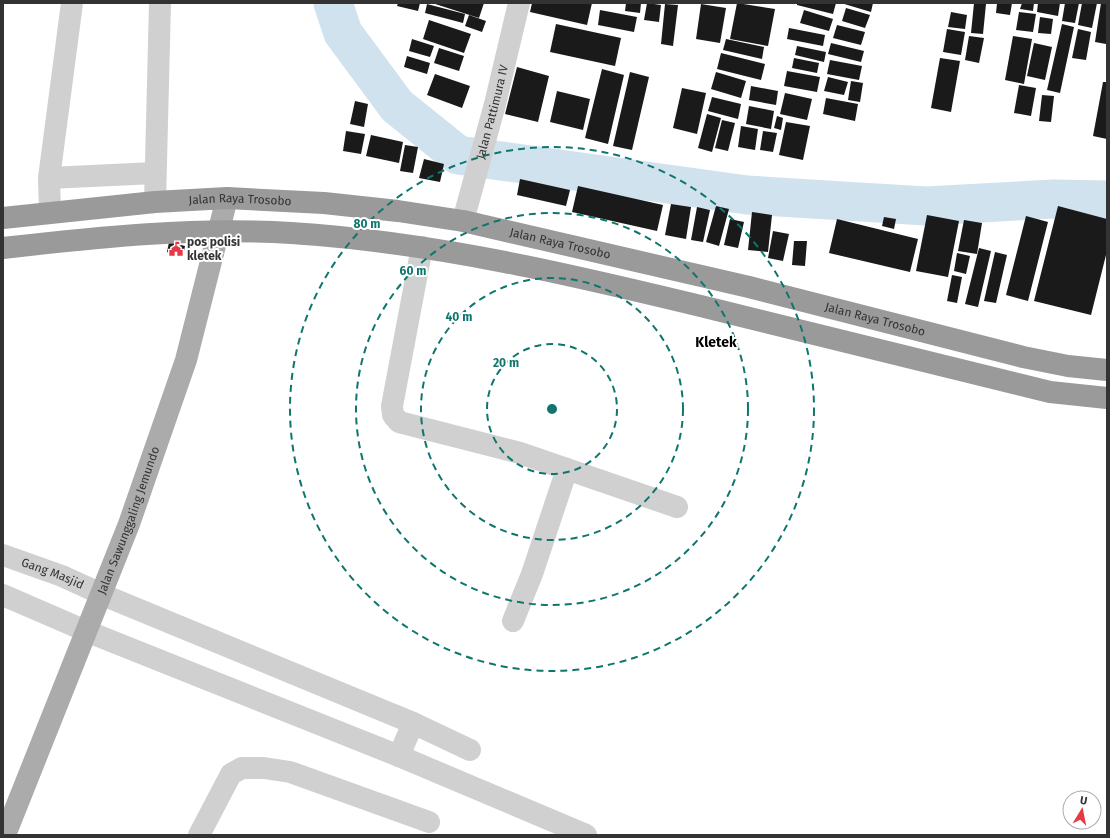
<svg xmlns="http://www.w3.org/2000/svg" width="1110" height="838" viewBox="0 0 1110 838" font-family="'Fira Sans',sans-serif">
	<rect width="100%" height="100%" fill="#fff"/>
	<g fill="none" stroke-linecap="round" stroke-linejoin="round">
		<path stroke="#cfe2ee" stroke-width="39" d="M 333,3 L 343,33 L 397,106 L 458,155 L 747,195 L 926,206 L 1054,199 L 1107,200"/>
	</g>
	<path fill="#1a1a1a" d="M 398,3 L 420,3 L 418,11 L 397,6 Z
		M 432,3 L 484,3 L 479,18 Z
		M 532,3 L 592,3 L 587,25 L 530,12 Z
		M 626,3 L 641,3 L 640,13 L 625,11 Z
		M 647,3 L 661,5 L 659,22 L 644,20 Z
		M 737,3 L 775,9 L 768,46 L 730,39 Z
		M 797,3 L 836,3 L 833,14 L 797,5 Z
		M 841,3 L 873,3 L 871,12 Z
		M 974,3 L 986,4 L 983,34 L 971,33 Z
		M 997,3 L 1012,3 L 1010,15 L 996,13 Z
		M 1022,3 L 1034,3 L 1033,11 L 1020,9 Z
		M 1038,3 L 1060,3 L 1058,16 L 1037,12 Z
		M 1065,3 L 1079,3 L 1075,23 L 1062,21 Z
		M 1082,3 L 1097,3 L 1092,28 L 1078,25 Z
		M 1101,3 L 1107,3 L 1106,44 L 1095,42 Z
		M 427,4 L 465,14 L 463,23 L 425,13 Z
		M 665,4 L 678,5 L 673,46 L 661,44 Z
		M 701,4 L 726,8 L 720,43 L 696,39 Z
		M 846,8 L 870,15 L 865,28 L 842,21 Z
		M 600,10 L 637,17 L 634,32 L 598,25 Z
		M 804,10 L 833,19 L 829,31 L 800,23 Z
		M 951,12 L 967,15 L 965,29 L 948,27 Z
		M 1019,12 L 1036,14 L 1033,32 L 1016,30 Z
		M 469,15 L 486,21 L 482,32 L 465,26 Z
		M 1040,17 L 1053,19 L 1051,34 L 1038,33 Z
		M 429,20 L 471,34 L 464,53 L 423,39 Z
		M 556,24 L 621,38 L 615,66 L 550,52 Z
		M 1062,24 L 1074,27 L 1060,93 L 1047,90 Z
		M 837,25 L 865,32 L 861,45 L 833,38 Z
		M 789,28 L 825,35 L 823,46 L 787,39 Z
		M 947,29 L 965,32 L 961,55 L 943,52 Z
		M 1078,29 L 1091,32 L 1086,60 L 1072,58 Z
		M 969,36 L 984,38 L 979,63 L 965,60 Z
		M 1013,36 L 1032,39 L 1024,84 L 1005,80 Z
		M 412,39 L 434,46 L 430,57 L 409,51 Z
		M 726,39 L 764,47 L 762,59 L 723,50 Z
		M 831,43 L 864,51 L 861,62 L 828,54 Z
		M 1034,43 L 1052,47 L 1045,80 L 1027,76 Z
		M 797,46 L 826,52 L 824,62 L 795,55 Z
		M 439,48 L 464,56 L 459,71 L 434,63 Z
		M 721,53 L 765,64 L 761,80 L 717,69 Z
		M 407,56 L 430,63 L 427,74 L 404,67 Z
		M 794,58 L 819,63 L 817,73 L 792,68 Z
		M 940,58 L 960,61 L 951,112 L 931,108 Z
		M 830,60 L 862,66 L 859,80 L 827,74 Z
		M 517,67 L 549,76 L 538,122 L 505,114 Z
		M 602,69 L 624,75 L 608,144 L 585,138 Z
		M 787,71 L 820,77 L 817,92 L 784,86 Z
		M 630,72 L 649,77 L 632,150 L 613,146 Z
		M 716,72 L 746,81 L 741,98 L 711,89 Z
		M 435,74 L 470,86 L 462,108 L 427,95 Z
		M 828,77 L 848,82 L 844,95 L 824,91 Z
		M 851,81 L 863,83 L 860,102 L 848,100 Z
		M 1103,82 L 1107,82 L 1107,139 L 1093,136 Z
		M 1019,85 L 1036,88 L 1031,116 L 1014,113 Z
		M 751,86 L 778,91 L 776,105 L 749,100 Z
		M 682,88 L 706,93 L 697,134 L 673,128 Z
		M 557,91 L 590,99 L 583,130 L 550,122 Z
		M 785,93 L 812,99 L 807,120 L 780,114 Z
		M 1042,95 L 1054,96 L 1051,122 L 1039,121 Z
		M 712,97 L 741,104 L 738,119 L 708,111 Z
		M 826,98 L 858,104 L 855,121 L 823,114 Z
		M 355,101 L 368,104 L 364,127 L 350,124 Z
		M 749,106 L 774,111 L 771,129 L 746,124 Z
		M 707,114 L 721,118 L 712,152 L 698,148 Z
		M 777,116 L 783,118 L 781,130 L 774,128 Z
		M 722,120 L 735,123 L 728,151 L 715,148 Z
		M 786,122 L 810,126 L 803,160 L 779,155 Z
		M 741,126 L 758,129 L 755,150 L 738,147 Z
		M 346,131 L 365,134 L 361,154 L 343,151 Z
		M 763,131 L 777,133 L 773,152 L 760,150 Z
		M 371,135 L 403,142 L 399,163 L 366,156 Z
		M 405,145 L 418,147 L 413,173 L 400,171 Z
		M 424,159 L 444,164 L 440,182 L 419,178 Z
		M 520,179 L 570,190 L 566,206 L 517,195 Z
		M 578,186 L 663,205 L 657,231 L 572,212 Z
		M 671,204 L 691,207 L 686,239 L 665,235 Z
		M 716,206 L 729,209 L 719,246 L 706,242 Z
		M 1058,206 L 1107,219 L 1107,251 L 1091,315 L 1034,301 Z
		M 697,207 L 710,210 L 703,242 L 691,240 Z
		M 752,212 L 772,215 L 768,252 L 748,250 Z
		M 927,215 L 959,221 L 948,277 L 916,271 Z
		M 1026,216 L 1048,222 L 1028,301 L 1006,295 Z
		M 884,217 L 896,219 L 894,229 L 882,226 Z
		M 730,219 L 744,222 L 738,248 L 724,245 Z
		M 837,219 L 918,239 L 910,272 L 829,253 Z
		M 964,220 L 982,223 L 977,254 L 958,251 Z
		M 773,231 L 789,234 L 783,261 L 768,258 Z
		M 794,241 L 807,241 L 805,266 L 792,265 Z
		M 169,242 L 185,246 L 183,256 L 167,252 Z
		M 979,248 L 991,251 L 978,307 L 965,304 Z
		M 995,252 L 1007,255 L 996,303 L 984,301 Z
		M 957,253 L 970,256 L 966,274 L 954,271 Z
		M 952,275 L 962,277 L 957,303 L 947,301 Z"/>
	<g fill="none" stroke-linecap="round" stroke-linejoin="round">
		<g stroke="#d0d0d0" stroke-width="22">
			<path d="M 49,178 L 72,3"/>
			<path d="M 155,202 L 160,3"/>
			<path d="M 50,212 L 49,178 L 155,173"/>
			<path id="s1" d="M 463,221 L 495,104 L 519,3"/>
			<path d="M 422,247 L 392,406 L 393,415 L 399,422 L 520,453 L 677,507"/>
			<path id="s2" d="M 3,555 L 62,576 L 108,597 L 413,723 L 470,750"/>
			<path d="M 3,595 L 86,631 L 399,756 L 586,835"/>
			<path d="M 513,621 L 532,574 L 567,469"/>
			<path d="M 399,756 L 413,723"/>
			<path d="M 199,835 L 231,774 L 242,768 L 264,768 L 290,772 L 429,822"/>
		</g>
		<path stroke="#ababab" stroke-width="22" id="s3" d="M 5,835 L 129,524 L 186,360 L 227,198"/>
		<g stroke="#9a9a9a" stroke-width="22">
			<path id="s4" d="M 3,218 L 155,202 L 227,198 L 324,203 L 398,211 L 463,221 L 749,287 L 1023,357 L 1068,366 L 1107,370"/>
			<path d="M 3,248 C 99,237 195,227 291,233 C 435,242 577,276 717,310 C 828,338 939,365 1050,392 L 1107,398"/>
		</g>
	</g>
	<g fill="none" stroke="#0f766e" stroke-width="2" stroke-dasharray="7 5">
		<circle cx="552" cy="409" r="65"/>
		<circle cx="552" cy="409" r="131"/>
		<circle cx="552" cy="409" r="196"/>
		<circle cx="552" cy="409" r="262"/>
	</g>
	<defs>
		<symbol id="civic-bare" viewBox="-9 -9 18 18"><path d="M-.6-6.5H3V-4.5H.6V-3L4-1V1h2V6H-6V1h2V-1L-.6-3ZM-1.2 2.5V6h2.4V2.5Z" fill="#e63946" stroke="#fff" stroke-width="2.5" paint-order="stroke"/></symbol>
	</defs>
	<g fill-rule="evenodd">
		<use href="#civic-bare" x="166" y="239" width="20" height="20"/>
	</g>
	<g text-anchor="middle" stroke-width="4" stroke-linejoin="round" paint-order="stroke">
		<g font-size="12" fill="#333" stroke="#fff">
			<text dy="4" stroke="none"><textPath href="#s1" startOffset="113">Jalan Pattimura IV</textPath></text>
			<text dy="4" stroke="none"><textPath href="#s4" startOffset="238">Jalan Raya Trosobo</textPath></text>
			<text dy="4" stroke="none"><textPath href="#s4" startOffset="562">Jalan Raya Trosobo</textPath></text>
			<text dy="4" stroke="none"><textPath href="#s4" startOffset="886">Jalan Raya Trosobo</textPath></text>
			<text dy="4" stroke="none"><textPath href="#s3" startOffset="338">Jalan Sawunggaling Jemundo</textPath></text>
			<text dy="4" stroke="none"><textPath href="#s2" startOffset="53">Gang Masjid</textPath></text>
		</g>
		<g font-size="12" font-weight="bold" fill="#333" stroke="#fff" text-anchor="start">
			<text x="187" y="246">pos polisi<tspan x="187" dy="14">kletek</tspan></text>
		</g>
		<g font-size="14" font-weight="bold" fill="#000" stroke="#fff">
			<text x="716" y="347">Kletek</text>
		</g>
	</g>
	<circle cx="552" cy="409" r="6" fill="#0f766e" stroke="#fff" stroke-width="2"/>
	<g font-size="12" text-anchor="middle" font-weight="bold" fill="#0f766e" stroke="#fff" stroke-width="4" stroke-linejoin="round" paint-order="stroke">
		<text x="367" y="228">80 m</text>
		<text x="413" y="275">60 m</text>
		<text x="459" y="321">40 m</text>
		<text x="506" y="367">20 m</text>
	</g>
	<rect width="1110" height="838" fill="none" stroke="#333333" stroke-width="8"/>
	<g transform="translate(1082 810) rotate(10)"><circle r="19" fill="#ffffff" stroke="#adadad"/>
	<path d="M0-3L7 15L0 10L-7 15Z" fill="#e63946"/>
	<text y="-6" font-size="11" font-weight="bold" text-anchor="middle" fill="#333333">U</text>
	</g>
</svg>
